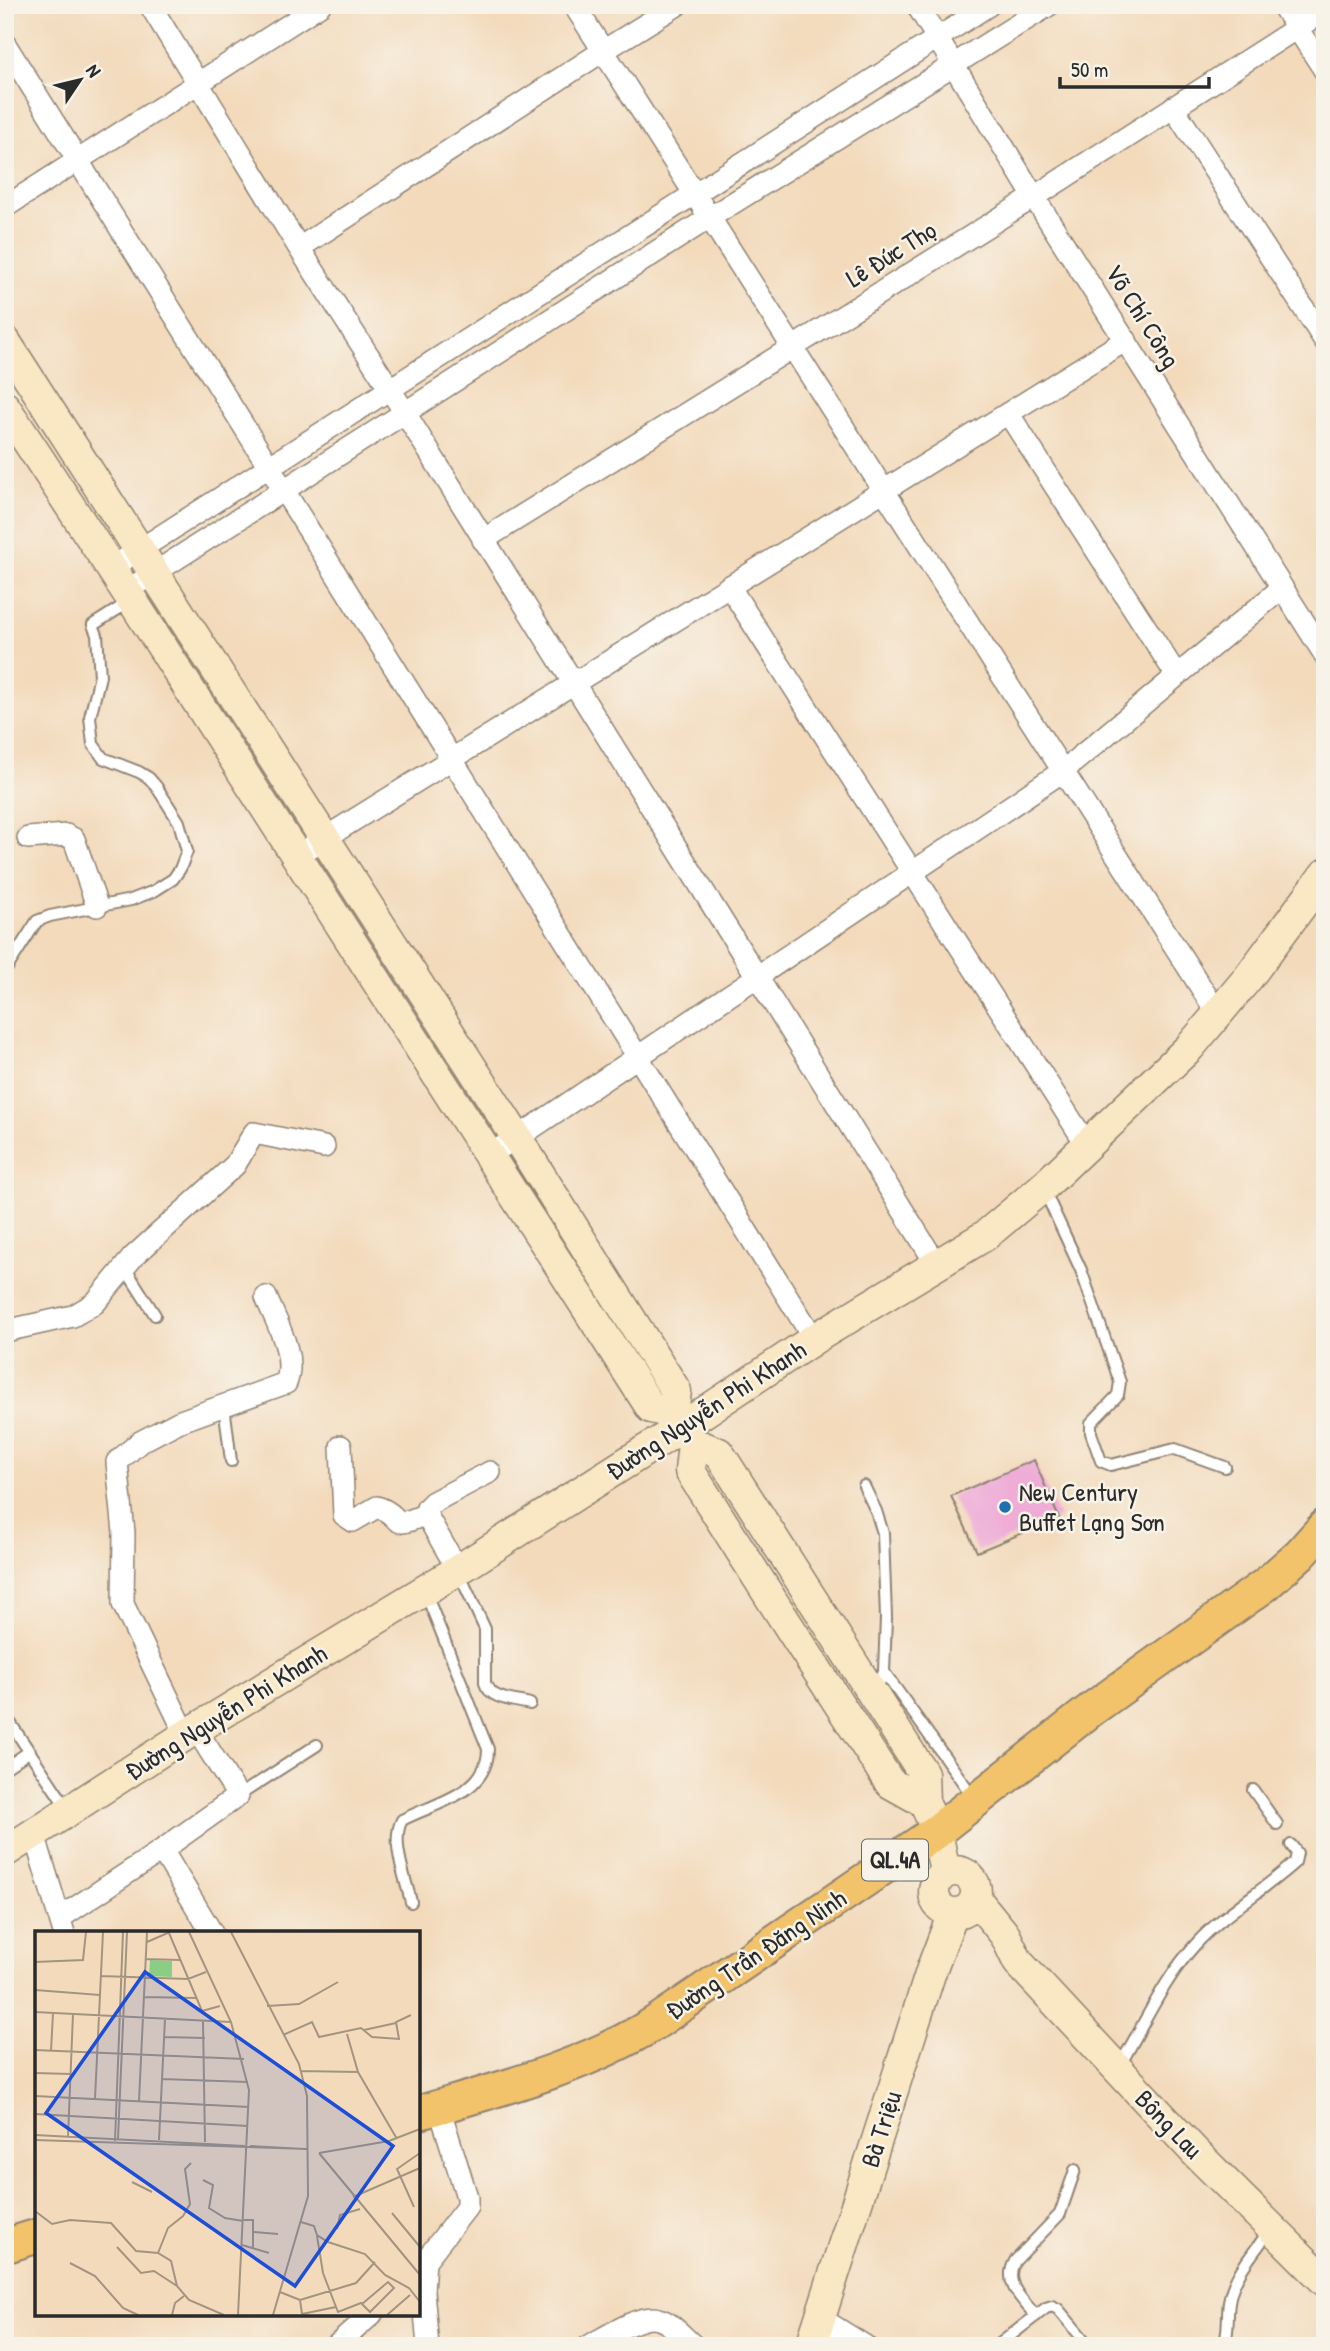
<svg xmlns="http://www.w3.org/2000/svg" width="1330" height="2351" viewBox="0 0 1330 2351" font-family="'Patrick Hand',sans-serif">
	<rect width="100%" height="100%" fill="#f7f3e8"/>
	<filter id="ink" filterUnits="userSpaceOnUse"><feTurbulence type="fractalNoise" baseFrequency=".0143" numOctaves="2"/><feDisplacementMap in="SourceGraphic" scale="14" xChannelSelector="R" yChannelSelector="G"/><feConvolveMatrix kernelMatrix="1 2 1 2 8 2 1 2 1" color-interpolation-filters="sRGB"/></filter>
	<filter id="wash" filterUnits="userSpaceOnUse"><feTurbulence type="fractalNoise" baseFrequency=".00686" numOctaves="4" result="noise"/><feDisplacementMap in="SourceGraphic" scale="28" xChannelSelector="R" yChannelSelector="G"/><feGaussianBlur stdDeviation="1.57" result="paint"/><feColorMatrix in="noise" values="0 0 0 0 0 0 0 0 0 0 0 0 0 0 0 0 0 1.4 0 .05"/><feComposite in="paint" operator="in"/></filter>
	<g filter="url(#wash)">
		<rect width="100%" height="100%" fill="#f3dabb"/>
		<g id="blocks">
			<path fill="#eeacd7" d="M 1034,1460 L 1059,1518 L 977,1552 L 951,1496 Z"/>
		</g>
	</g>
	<g filter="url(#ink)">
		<use href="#blocks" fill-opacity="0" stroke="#8f8273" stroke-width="2"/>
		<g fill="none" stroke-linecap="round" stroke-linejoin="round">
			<defs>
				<path id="lane" d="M 5,971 L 37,921 L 50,916 L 131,900 L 154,891 L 173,879 L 180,869 L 187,851 L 179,822 L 156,786 L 149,778 L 139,772 L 103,758 L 93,744 L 90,717 L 100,676 L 97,635 L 93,625 L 129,602
					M 1044,1190 L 1081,1270 L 1120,1382 L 1118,1395 L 1091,1423 L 1091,1433 L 1101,1461 L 1111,1465 L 1175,1449 L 1225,1467
					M 125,1268 L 155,1315
					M 224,1405 L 231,1461
					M 864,1486 L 876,1511 L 883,1533 L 886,1618 L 884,1672 L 876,1690
					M 459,1573 L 485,1629 L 485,1683 C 490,1700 515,1700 530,1704
					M 884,1672 L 974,1798
					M 5,1715 L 67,1808
					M 5,1768 L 30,1751
					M 1253,1790 L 1277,1824
					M 238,1796 L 317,1745
					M 411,1902 C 406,1879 390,1841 402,1820 C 434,1803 488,1794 488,1749 L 426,1594
					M 1118,2068 C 1143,2027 1163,1980 1195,1945 C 1224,1913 1263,1891 1295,1862 L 1297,1853 L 1291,1845
					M 1036,2316 C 1023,2300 1002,2283 1015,2261 L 1060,2214 L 1075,2170
					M 997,2346 L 1046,2308 L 1052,2306 L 1058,2309 L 1089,2346
					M 1224,2346 C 1230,2330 1226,2313 1230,2297 C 1235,2273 1256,2250 1269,2231"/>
				<path id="street" d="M 150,5 L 299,248 L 390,389 L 937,1265
					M 574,5 L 1218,1014
					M 917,5 L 1034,197 L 1325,655
					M 1282,5 L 1325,71
					M 5,44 L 814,1339
					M 1173,107 L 1325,341
					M 5,207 L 320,5
					M 299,248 L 603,51 L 677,5
					M 1008,413 L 1177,676
					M 483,540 L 1034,197 L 1325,10
					M 111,568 L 989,5
					M 729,586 L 1087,1145
					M 126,591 L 709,218 L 1049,5
					M 28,838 L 66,835 L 74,839 L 97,906
					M 296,856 L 1126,340
					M 488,1155 L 517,1138 L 1063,771 L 1282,588
					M 5,1331 L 73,1316 L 95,1303 L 133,1257 L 235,1165 L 254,1133 L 324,1147
					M 341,1446 L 344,1515 L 353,1521 L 377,1507 C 405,1515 386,1532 426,1514
					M 458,1570 L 427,1516 L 427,1508 L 433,1502 L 490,1472
					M 186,1735 L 123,1604 L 124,1533 L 117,1462 L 140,1442 L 178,1422 L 286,1383 C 297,1356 276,1322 266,1297
					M 34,1834 L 64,1933
					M 162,1850 L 212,1933
					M 60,1918 L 162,1850 L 238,1796 L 196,1729
					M 820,2318 L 865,2346
					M 336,2346 L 372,2314
					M 428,2346 L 423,2291 L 425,2261 L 467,2207 L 467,2197 L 439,2107
					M 589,2346 C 605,2337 642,2313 659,2319 C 672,2323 683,2337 694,2346"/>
				<path id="secondary" d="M 5,341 L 517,1138 L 676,1391 L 673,1413 L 693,1443 L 719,1453 L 923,1773 L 924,1802 L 937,1831 L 945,1873
					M 5,407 L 132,600 L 651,1408 L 673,1413
					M 693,1443 L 690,1471 L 775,1605 L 890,1783 L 924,1802
					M 5,1852 L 186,1735 L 458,1570 L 682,1427 L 814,1339 L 986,1235 L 1043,1187 L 1190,1047 L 1248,978 L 1325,874
					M934 1892a21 21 0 1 1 42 0a21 21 0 1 1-42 0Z
					M 975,1898 L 1005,1935 L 1018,1962 L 1195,2152 L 1325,2281
					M 811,2346 L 932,1968 L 953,1913"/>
				<path id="primary" d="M 418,2113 C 499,2089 583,2068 655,2023 L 937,1831 L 1092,1709 L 1265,1585 L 1300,1554 L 1325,1526
					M 5,2246 L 37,2236"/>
			</defs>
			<use href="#lane" stroke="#8f8273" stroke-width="14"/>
			<use href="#street" stroke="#8f8273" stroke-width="24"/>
			<use href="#secondary" stroke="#8f8273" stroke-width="33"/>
			<use href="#primary" stroke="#8f8273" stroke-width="37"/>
			<use href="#lane" stroke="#fff" stroke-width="10"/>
			<use href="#street" stroke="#fff" stroke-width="21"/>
			<use href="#secondary" stroke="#fae7c3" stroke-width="30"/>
			<use href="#primary" stroke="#f2c36a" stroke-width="33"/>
		</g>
	</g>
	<circle fill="#1f6fb2" stroke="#f7f3e8" stroke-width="2.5" cx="1005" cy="1507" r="7"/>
	<g text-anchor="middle" stroke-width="5" stroke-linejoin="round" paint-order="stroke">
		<rect fill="#f7f3e8" stroke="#686764" stroke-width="2" x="862" y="1839.5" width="66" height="41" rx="5"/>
		<g font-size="24" font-weight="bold" fill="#2b2b2b">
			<text x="895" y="1868">QL.4A</text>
		</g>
		<g font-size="26" fill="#2b2b2b" stroke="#f7f3e8">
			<text transform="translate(891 254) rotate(-32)" y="9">Lê Đức Thọ</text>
			<text transform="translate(1143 316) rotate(58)" y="9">Võ Chí Công</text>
			<text transform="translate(706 1410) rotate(-33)" y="9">Đường Nguyễn Phi Khanh</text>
			<text transform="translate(226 1712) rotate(-32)" y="9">Đường Nguyễn Phi Khanh</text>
			<text transform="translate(756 1954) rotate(-34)" y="9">Đường Trần Đăng Ninh</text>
			<text transform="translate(1169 2124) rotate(46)" y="9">Bông Lau</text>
			<text transform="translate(881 2129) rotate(-72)" y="9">Bà Triệu</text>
		</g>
		<g font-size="26" fill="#2b2b2b" stroke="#f7f3e8" text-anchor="start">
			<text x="1019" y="1501">New Century<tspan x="1019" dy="30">Buffet Lạng Sơn</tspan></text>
		</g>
	</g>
	<g transform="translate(35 1931)">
		<rect width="385" height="385" fill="#f3dabb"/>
		<path d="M 115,29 L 137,30 L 137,46 L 114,45 Z" fill="#8ace86"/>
		<path fill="none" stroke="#a39481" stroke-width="2" d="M 154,1 L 196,91 L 214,159 L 203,384M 196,1 L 264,133 L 272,165 L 273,265 L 238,384M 134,2 L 167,80 L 185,75M 112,11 L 135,1M 111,28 L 145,29M 0,31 L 48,29 L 51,1M 66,45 L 153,48 L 171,41M 0,59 L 65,64M 109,66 L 161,67M 232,75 L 264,73 L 303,51M 0,81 L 196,91M 168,90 L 170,211M 329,99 L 361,92M 312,103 L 323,141 L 362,208M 248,104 L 277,91 L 284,106 L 326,97 L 337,106 L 364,108 L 361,91 L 376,84M 129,106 L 170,107M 0,119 L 209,128M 16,120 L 18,82M 266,140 L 323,141M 0,142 L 36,143M 127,148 L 213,151M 0,165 L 214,176M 60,168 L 68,1M 104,170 L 112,1M 0,183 L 213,195M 0,204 L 210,215M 33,206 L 38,83M 83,208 L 92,1M 0,209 L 273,218M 124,209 L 130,88M 80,210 L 88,1M 215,215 L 269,218M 284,222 L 354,210 L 385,198M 284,222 L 385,344M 168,249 L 178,254 L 174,277 L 190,287 L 208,290M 97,251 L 117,261M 318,266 L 385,237M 379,276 L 362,238 L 385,222M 0,280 L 17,293 L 35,289 L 76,292 L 101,320 L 123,322 L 136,330 L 142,355 L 154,369 L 189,384M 357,282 L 385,316M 208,289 L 218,289 L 218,317M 266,291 L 279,295 L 282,304 L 293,311 L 330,323 L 350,344 L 374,357 L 385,371M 302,298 L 305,284 L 325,278M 219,301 L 243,303M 282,305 L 288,342 L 301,376M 207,314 L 234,322M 82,316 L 106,342 L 119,340 L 142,355M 123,322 L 133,297 L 148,285 L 155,273 L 150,238 L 156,232M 35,332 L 60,345 L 88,377 L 103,384M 245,361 L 265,369M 267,383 L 301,376 L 303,381 L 326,372 L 335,381 L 359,357 L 353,351 L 327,373M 267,383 L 265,369 L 321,352 L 340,331M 137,384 L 140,372 L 149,365M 352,384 L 375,364"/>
		<path fill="#1d4ed8" fill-opacity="0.15" stroke="#1d4ed8" stroke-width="3.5" d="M 110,41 L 358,215 L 260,355 L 11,182 Z"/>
		<rect width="385" height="385" fill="none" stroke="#2b2b2b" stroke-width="3.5"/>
	</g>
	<rect width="1330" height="2351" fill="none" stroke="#f7f3e8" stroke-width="28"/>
	<g transform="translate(80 80) rotate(55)" stroke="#f7f3e8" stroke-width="5" paint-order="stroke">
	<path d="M0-5L12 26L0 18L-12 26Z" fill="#2b2b2b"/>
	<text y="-10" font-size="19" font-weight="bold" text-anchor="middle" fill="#2b2b2b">N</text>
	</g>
	<path d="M1060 77v10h149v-10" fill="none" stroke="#2b2b2b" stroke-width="3.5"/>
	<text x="1071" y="77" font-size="21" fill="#2b2b2b" stroke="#f7f3e8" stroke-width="5" paint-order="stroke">50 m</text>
</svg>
